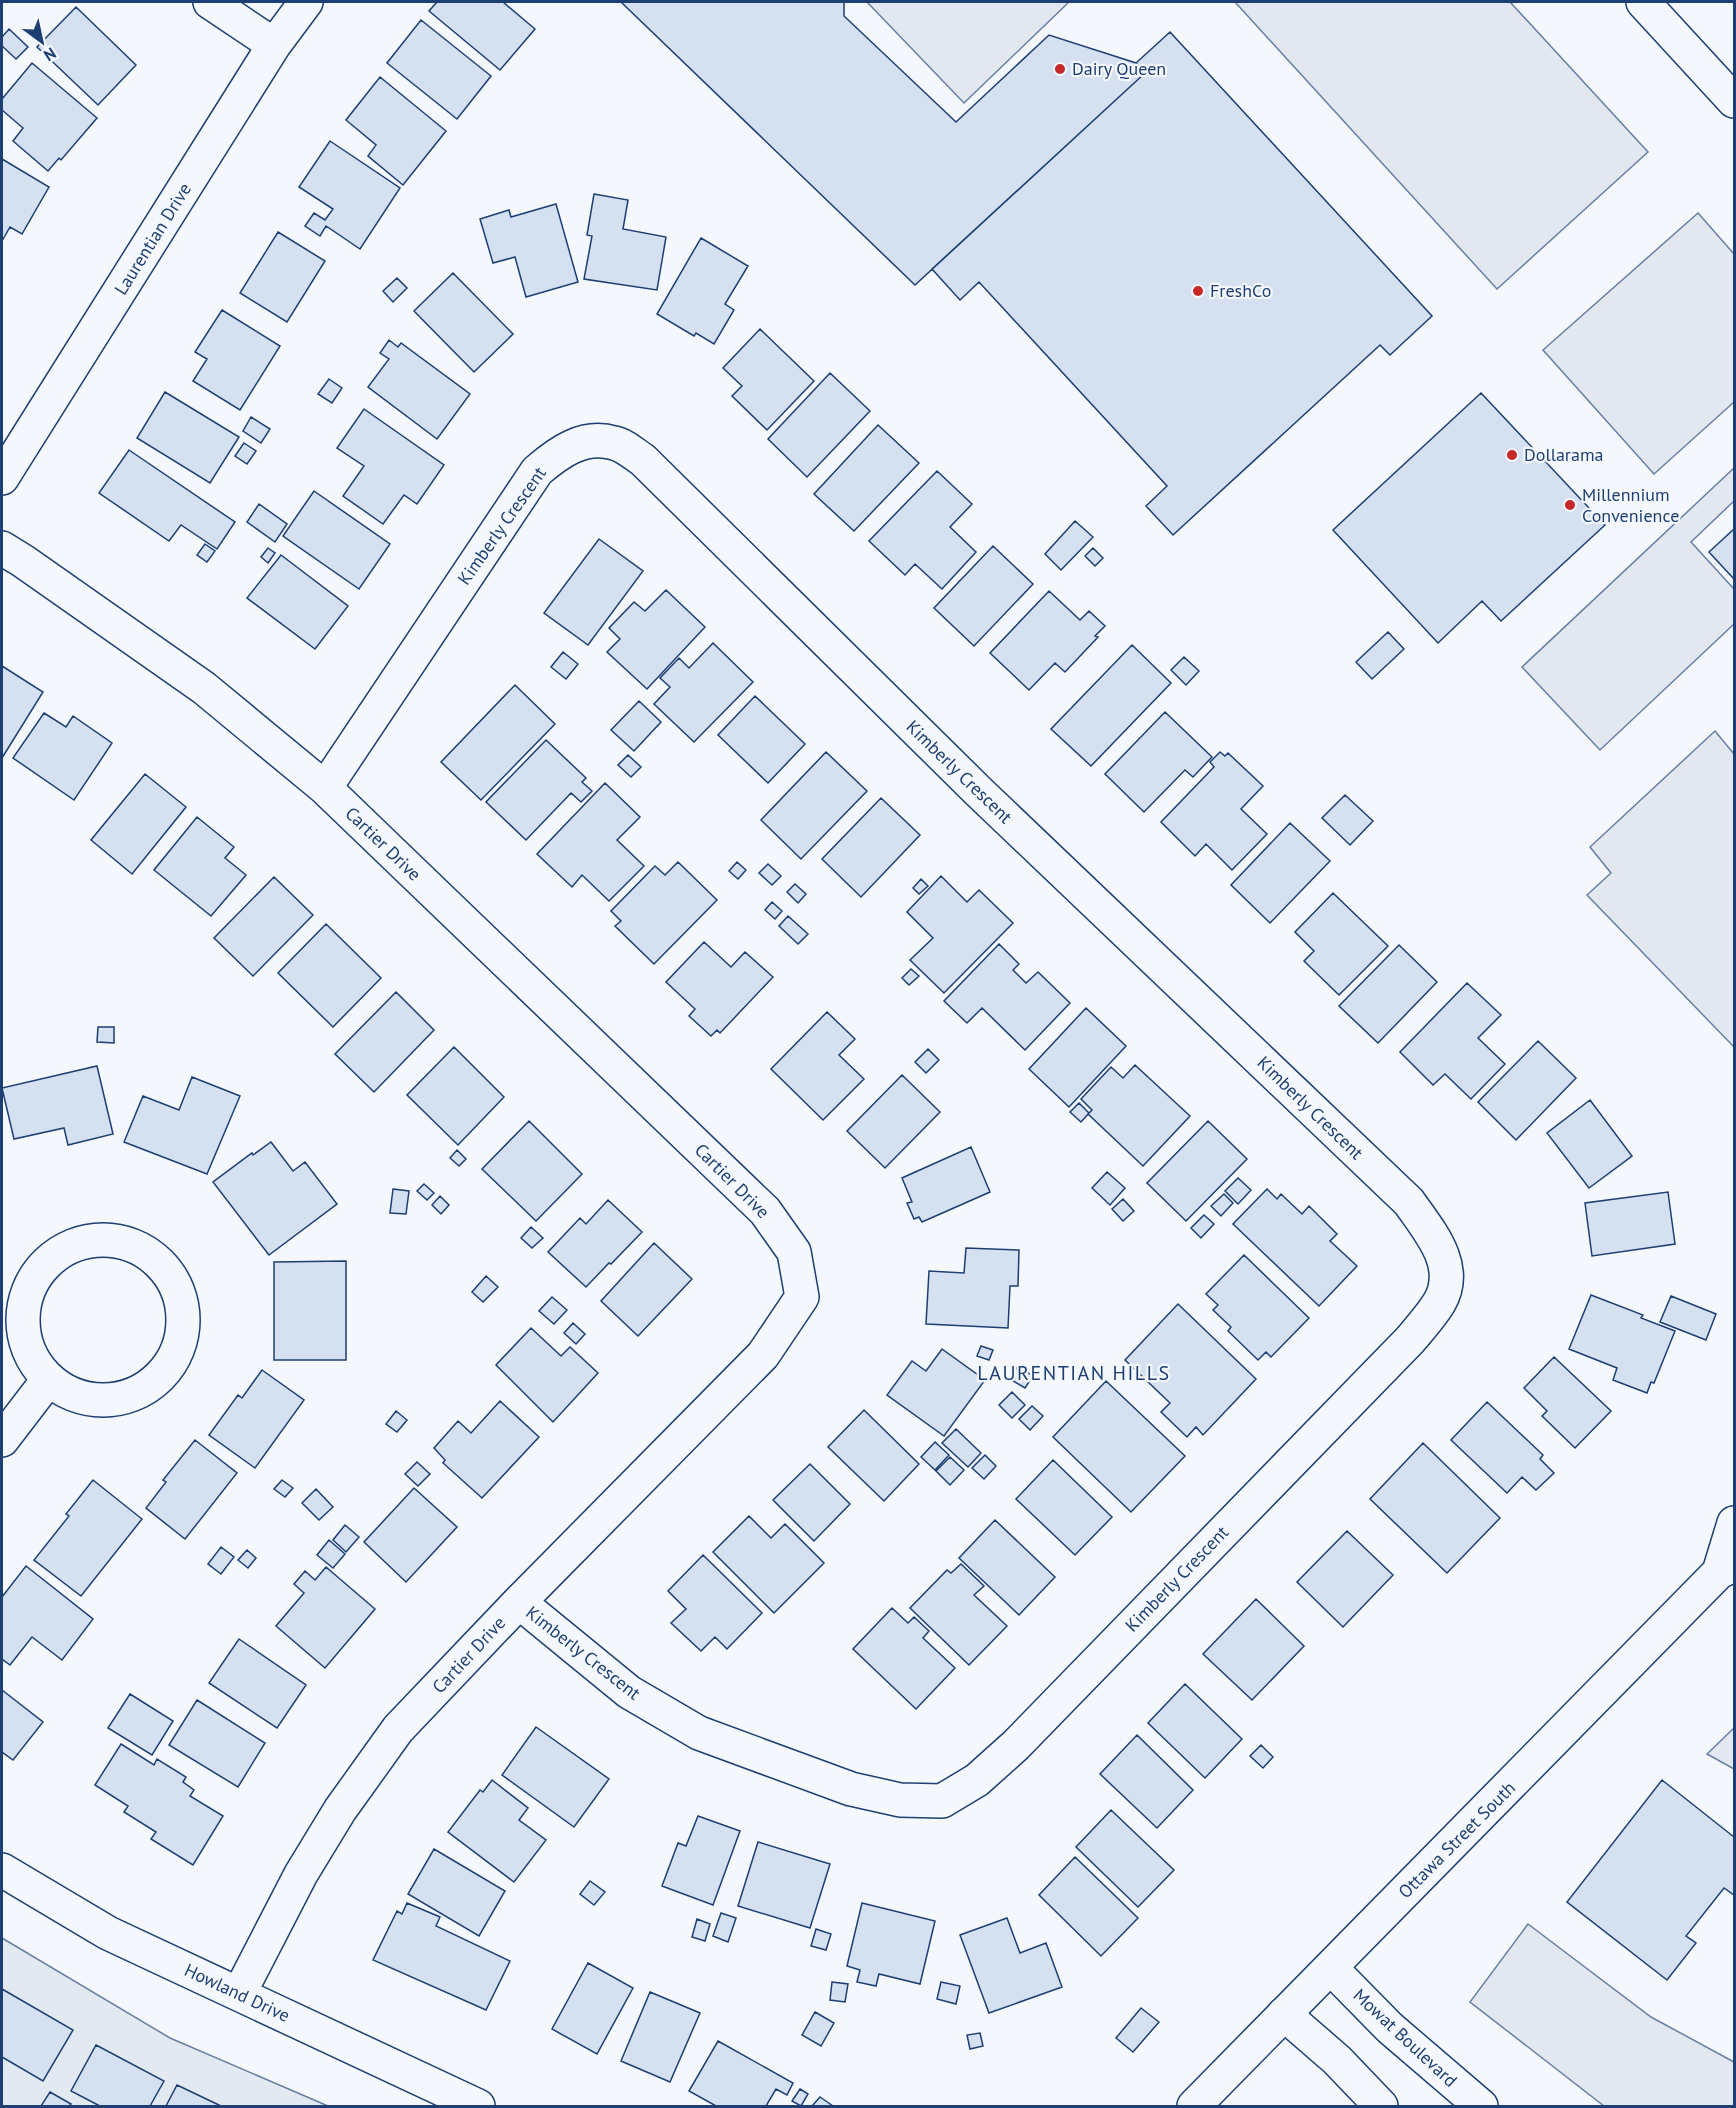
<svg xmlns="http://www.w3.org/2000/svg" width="1736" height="2108" viewBox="0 0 1736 2108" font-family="'PT Sans',sans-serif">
	<rect width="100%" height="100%" fill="#f4f7fb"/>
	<path fill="#e3e9f0" stroke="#687fa3" stroke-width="1.5" d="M 2,1938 L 170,2038 L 328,2106 L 2,2106 Z"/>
	<path fill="#e3e8f0" stroke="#687fa3" stroke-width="1.5" d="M 867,2 L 1069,2 L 964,103 Z
		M 1235,2 L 1510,2 L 1648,152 L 1497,289 Z
		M 1698,213 L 1734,254 L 1734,402 L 1654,474 L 1543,350 Z
		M 1734,468 L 1734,501 L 1691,542 L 1734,589 L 1734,624 L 1600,750 L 1522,667 Z
		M 1715,731 L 1734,754 L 1734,1047 L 1587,895 L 1611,873 L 1590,847 Z
		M 1734,1728 L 1734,1769 L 1707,1754 Z
		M 1528,1924 L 1651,2017 L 1734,2062 L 1734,2106 L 1604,2106 L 1470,2002 Z"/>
	<path fill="#d5e0f0" stroke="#1d3f73" stroke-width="1.5" d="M 437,2 L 503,2 L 535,29 L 500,70 L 429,11 Z
		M 621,2 L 844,2 L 844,16 L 956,122 L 1049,35 L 1136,63 L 1145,73 L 915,285 Z
		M 76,7 L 136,65 L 98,105 L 37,47 Z
		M 421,20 L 491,76 L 457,119 L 387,63 Z
		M 9,29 L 28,47 L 16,59 L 2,46 L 2,37 Z
		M 1170,32 L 1432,316 L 1390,355 L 1380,345 L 1173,535 L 1146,506 L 1167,486 L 979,282 L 960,300 L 932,269 L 1145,73 L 1136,63 Z
		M 32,63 L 97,118 L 61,160 L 59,158 L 48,171 L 13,141 L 23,128 L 2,110 L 2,99 Z
		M 380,77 L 446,131 L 403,185 L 368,156 L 376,145 L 346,120 Z
		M 330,141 L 400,188 L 360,249 L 326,226 L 320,236 L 305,226 L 314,213 L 325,220 L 333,209 L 299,187 Z
		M 2,159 L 49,187 L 22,234 L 10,227 L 2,241 Z
		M 594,194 L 628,200 L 623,229 L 666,237 L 657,290 L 584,279 L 592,236 L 587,235 Z
		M 556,204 L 578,282 L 526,297 L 515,257 L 493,263 L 480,219 L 509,210 L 511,217 Z
		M 278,232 L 325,261 L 287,322 L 240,293 Z
		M 701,238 L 748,266 L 725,304 L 734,310 L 714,344 L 696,333 L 694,336 L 657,314 Z
		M 453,273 L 513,334 L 474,372 L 414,311 Z
		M 397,278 L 407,288 L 393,302 L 383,291 Z
		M 222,310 L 280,346 L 240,410 L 193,381 L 207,359 L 195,352 Z
		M 760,329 L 814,381 L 767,430 L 732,396 L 742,386 L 723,368 Z
		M 389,340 L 398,347 L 401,343 L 470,394 L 437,439 L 368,387 L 389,359 L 380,353 Z
		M 830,373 L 870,411 L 807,477 L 768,439 Z
		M 329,379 L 342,388 L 332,403 L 318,394 Z
		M 165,392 L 239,437 L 210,483 L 137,438 Z
		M 1481,393 L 1605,525 L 1501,621 L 1482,601 L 1438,643 L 1333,530 Z
		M 364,409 L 444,465 L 417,504 L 404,495 L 383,524 L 343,496 L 364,466 L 337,448 Z
		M 251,417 L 270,429 L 261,443 L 243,431 Z
		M 878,425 L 919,463 L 854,531 L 814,494 Z
		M 244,443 L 256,451 L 247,464 L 235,456 Z
		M 129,450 L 235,522 L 217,549 L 181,525 L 169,541 L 99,493 Z
		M 937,471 L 972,504 L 950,527 L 976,552 L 942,589 L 915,564 L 905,575 L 869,541 Z
		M 314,491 L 390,544 L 359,589 L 283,536 Z
		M 259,504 L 287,524 L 275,542 L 247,522 Z
		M 1075,521 L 1093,537 L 1061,570 L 1045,554 Z
		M 1734,529 L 1734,579 L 1709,552 Z
		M 599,539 L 643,571 L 588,645 L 544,613 Z
		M 205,544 L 215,551 L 207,562 L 197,555 Z
		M 993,546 L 1033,584 L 974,646 L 934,608 Z
		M 268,548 L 275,553 L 268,563 L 261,557 Z
		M 1093,548 L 1103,558 L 1095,566 L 1085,556 Z
		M 281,555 L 348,606 L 315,649 L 247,598 Z
		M 666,590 L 705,627 L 647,689 L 607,652 L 620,639 L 609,628 L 634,602 L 645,611 Z
		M 1049,591 L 1080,620 L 1089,611 L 1105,626 L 1095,636 L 1098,637 L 1065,672 L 1055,663 L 1029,690 L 990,653 Z
		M 1388,632 L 1404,649 L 1372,679 L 1356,662 Z
		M 713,643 L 753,682 L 694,742 L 654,704 L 670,687 L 660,678 L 679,658 L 689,668 Z
		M 1132,645 L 1171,683 L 1091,766 L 1051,729 Z
		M 563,652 L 578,664 L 566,679 L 551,667 Z
		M 1184,657 L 1199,671 L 1186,685 L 1171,670 Z
		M 2,666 L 43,692 L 2,758 Z
		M 515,685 L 555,724 L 481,800 L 441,762 Z
		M 755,696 L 805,744 L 768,783 L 718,735 Z
		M 639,701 L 661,722 L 634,751 L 611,730 Z
		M 1165,712 L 1212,757 L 1193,777 L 1185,770 L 1144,812 L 1105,774 Z
		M 44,713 L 66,727 L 73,716 L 112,743 L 74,800 L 13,758 Z
		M 546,740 L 586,778 L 582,782 L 592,791 L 581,802 L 571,793 L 526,840 L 486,802 Z
		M 826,752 L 867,791 L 801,859 L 761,820 Z
		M 1220,752 L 1225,756 L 1228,753 L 1263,786 L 1241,809 L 1267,834 L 1232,870 L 1206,844 L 1195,856 L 1161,822 L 1214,767 L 1210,762 Z
		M 628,755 L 641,767 L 631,777 L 618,765 Z
		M 145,774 L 186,807 L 132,874 L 91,840 Z
		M 605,783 L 640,817 L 617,840 L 644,866 L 609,901 L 582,875 L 572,887 L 537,854 Z
		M 1345,795 L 1373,821 L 1350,845 L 1322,818 Z
		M 881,798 L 920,835 L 861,897 L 822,859 Z
		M 197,817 L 234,847 L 225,858 L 246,875 L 211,916 L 154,870 Z
		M 1290,823 L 1330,861 L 1270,923 L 1231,885 Z
		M 678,862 L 717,900 L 654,964 L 615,926 L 621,921 L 611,911 L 655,866 L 665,875 Z
		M 737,862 L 746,870 L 738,879 L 729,871 Z
		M 768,864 L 781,876 L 772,885 L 759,873 Z
		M 941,876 L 967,902 L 979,890 L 1013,923 L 944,993 L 910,960 L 933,938 L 907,912 Z
		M 274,877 L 313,915 L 253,976 L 214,938 Z
		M 921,879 L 928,886 L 919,894 L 913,888 Z
		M 795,884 L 806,894 L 798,903 L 787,892 Z
		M 1333,893 L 1388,946 L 1339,995 L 1304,961 L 1314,951 L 1295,932 Z
		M 772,902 L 782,911 L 775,919 L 765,910 Z
		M 788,916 L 808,934 L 798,944 L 779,926 Z
		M 326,924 L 381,978 L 333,1027 L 278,973 Z
		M 704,942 L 731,967 L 745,952 L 773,977 L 720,1033 L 717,1030 L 711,1036 L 689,1016 L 695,1009 L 666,982 Z
		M 999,944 L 1019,964 L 1013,970 L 1026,983 L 1038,972 L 1070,1003 L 1025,1050 L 982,1008 L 967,1023 L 944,1001 Z
		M 1399,945 L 1437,982 L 1378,1043 L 1339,1006 Z
		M 911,969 L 919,976 L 909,985 L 902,978 Z
		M 1467,983 L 1501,1015 L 1478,1038 L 1505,1064 L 1471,1099 L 1445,1074 L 1433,1085 L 1400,1052 Z
		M 396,992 L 434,1030 L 374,1092 L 335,1054 Z
		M 1086,1008 L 1126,1046 L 1069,1107 L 1029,1069 Z
		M 827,1012 L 855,1039 L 839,1055 L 864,1079 L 823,1120 L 771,1069 Z
		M 98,1027 L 114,1027 L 114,1043 L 97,1042 Z
		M 1538,1041 L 1576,1078 L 1516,1140 L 1478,1102 Z
		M 454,1047 L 504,1097 L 458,1145 L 407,1095 Z
		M 928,1049 L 939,1060 L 926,1073 L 915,1062 Z
		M 1135,1065 L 1190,1116 L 1143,1166 L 1088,1114 L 1092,1110 L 1081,1099 L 1111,1067 L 1123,1078 Z
		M 97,1066 L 113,1134 L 68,1145 L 64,1128 L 14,1139 L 2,1088 Z
		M 902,1075 L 940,1112 L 885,1168 L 847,1131 Z
		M 192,1077 L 240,1096 L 207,1174 L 124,1142 L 143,1096 L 179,1110 Z
		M 1590,1100 L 1632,1156 L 1589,1188 L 1547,1133 Z
		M 1079,1103 L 1089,1113 L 1081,1122 L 1070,1112 Z
		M 529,1121 L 582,1174 L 536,1221 L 482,1169 Z
		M 1208,1121 L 1247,1159 L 1186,1221 L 1147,1183 Z
		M 271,1142 L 293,1171 L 305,1162 L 337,1204 L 269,1255 L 213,1182 L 252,1153 L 253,1155 Z
		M 971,1147 L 990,1192 L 922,1222 L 919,1217 L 914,1219 L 907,1203 L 912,1202 L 902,1178 Z
		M 457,1150 L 466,1159 L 459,1166 L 450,1158 Z
		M 1107,1172 L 1125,1188 L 1110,1205 L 1092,1188 Z
		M 1238,1178 L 1251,1190 L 1238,1204 L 1225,1191 Z
		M 424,1184 L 434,1193 L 427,1200 L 417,1191 Z
		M 393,1189 L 409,1191 L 406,1214 L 390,1213 Z
		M 1267,1189 L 1277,1199 L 1281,1194 L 1302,1214 L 1309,1206 L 1337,1234 L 1330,1241 L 1357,1266 L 1319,1306 L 1233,1224 Z
		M 1668,1192 L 1675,1244 L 1592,1256 L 1585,1203 Z
		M 1224,1194 L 1233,1203 L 1221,1216 L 1211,1206 Z
		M 440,1196 L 449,1205 L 441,1214 L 432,1205 Z
		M 1123,1199 L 1134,1211 L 1123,1221 L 1112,1209 Z
		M 608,1200 L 642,1232 L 611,1264 L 609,1263 L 586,1287 L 548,1252 L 580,1218 L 586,1224 Z
		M 1204,1215 L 1214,1224 L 1201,1238 L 1191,1228 Z
		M 531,1227 L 543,1238 L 532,1248 L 521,1238 Z
		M 654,1243 L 692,1279 L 638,1336 L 601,1301 Z
		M 966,1248 L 1019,1250 L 1018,1286 L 1010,1286 L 1008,1328 L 926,1324 L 929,1271 L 964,1273 Z
		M 1244,1255 L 1309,1318 L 1271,1357 L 1266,1352 L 1258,1360 L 1228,1331 L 1231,1327 L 1213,1310 L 1218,1305 L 1206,1294 Z
		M 346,1261 L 346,1360 L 274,1360 L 274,1262 Z
		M 486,1276 L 498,1287 L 483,1302 L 472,1292 Z
		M 1591,1295 L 1643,1315 L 1641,1318 L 1675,1331 L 1654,1383 L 1651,1382 L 1647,1393 L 1613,1380 L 1617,1368 L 1569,1349 Z
		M 1671,1296 L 1716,1314 L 1706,1340 L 1660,1322 Z
		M 552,1297 L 567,1310 L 554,1324 L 539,1311 Z
		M 1178,1304 L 1256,1379 L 1203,1435 L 1196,1427 L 1187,1437 L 1161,1412 L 1170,1403 L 1125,1360 Z
		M 573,1323 L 585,1334 L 576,1344 L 564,1333 Z
		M 531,1328 L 561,1356 L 570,1347 L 598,1373 L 553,1422 L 496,1365 Z
		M 981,1346 L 993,1350 L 989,1360 L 977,1356 Z
		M 942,1349 L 985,1380 L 944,1436 L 887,1395 L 912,1361 L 926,1371 Z
		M 1554,1357 L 1611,1411 L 1575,1448 L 1542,1416 L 1547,1411 L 1524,1388 Z
		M 1018,1366 L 1033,1376 L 1025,1388 L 1010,1379 Z
		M 262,1370 L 304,1400 L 255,1468 L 209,1435 L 238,1395 L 242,1398 Z
		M 1106,1381 L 1185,1456 L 1131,1512 L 1053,1437 Z
		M 1012,1392 L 1025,1405 L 1012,1418 L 999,1405 Z
		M 500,1401 L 539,1437 L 482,1498 L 443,1463 L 445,1460 L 434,1448 L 458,1421 L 471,1433 Z
		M 1487,1402 L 1543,1455 L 1540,1459 L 1554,1473 L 1536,1490 L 1522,1477 L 1507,1493 L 1451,1440 Z
		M 1032,1406 L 1043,1416 L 1030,1430 L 1019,1419 Z
		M 864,1410 L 919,1464 L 884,1501 L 828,1447 Z
		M 396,1411 L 407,1420 L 397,1432 L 386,1424 Z
		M 956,1429 L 981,1453 L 968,1467 L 942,1443 Z
		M 195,1440 L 237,1473 L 185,1539 L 146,1508 L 166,1482 L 163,1480 Z
		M 935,1442 L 949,1455 L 935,1470 L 921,1457 Z
		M 1423,1443 L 1500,1518 L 1447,1573 L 1370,1499 Z
		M 985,1455 L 996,1466 L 984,1479 L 972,1468 Z
		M 950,1457 L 964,1470 L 950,1485 L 936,1471 Z
		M 1053,1460 L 1112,1517 L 1075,1555 L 1016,1499 Z
		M 417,1462 L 430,1474 L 418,1486 L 405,1474 Z
		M 810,1464 L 850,1504 L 814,1541 L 773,1500 Z
		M 93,1480 L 142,1519 L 81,1596 L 34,1560 L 69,1516 L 66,1514 Z
		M 282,1480 L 293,1488 L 285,1497 L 274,1489 Z
		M 414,1488 L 457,1527 L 406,1582 L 364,1542 Z
		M 316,1489 L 333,1507 L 319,1520 L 302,1503 Z
		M 749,1516 L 771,1538 L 785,1524 L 824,1563 L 774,1613 L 713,1552 Z
		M 995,1520 L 1055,1577 L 1019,1615 L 959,1558 Z
		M 345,1525 L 359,1537 L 346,1552 L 333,1540 Z
		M 1347,1531 L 1393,1575 L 1343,1627 L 1297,1582 Z
		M 329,1540 L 345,1554 L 333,1568 L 317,1555 Z
		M 221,1547 L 234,1557 L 221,1574 L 208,1564 Z
		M 247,1550 L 256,1558 L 248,1568 L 238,1560 Z
		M 703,1555 L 762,1613 L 727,1649 L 715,1637 L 701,1651 L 671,1623 L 686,1609 L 668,1591 Z
		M 961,1564 L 984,1586 L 974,1595 L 1007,1626 L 969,1665 L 910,1608 L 947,1570 L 951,1573 Z
		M 26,1566 L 93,1619 L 62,1660 L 32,1637 L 10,1665 L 2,1659 L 2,1597 Z
		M 326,1567 L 375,1609 L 325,1668 L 276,1626 L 304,1593 L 294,1584 L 305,1571 L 315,1580 Z
		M 1256,1599 L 1304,1646 L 1252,1700 L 1203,1654 Z
		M 892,1608 L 908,1623 L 914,1617 L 929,1631 L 923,1638 L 955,1668 L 916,1709 L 853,1649 Z
		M 239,1639 L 306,1685 L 277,1728 L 209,1683 Z
		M 1185,1684 L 1242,1739 L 1205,1778 L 1148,1723 Z
		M 2,1690 L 43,1722 L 13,1760 L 2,1752 Z
		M 130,1694 L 173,1721 L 152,1755 L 108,1728 Z
		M 197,1700 L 265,1743 L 238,1787 L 169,1745 Z
		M 536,1727 L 609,1779 L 574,1827 L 502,1775 Z
		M 1137,1735 L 1193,1790 L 1157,1828 L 1100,1774 Z
		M 121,1744 L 154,1765 L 157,1759 L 186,1777 L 183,1782 L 194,1790 L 190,1796 L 223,1816 L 193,1865 L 151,1839 L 156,1832 L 124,1812 L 128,1806 L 95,1785 Z
		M 1261,1745 L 1273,1757 L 1263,1768 L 1250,1756 Z
		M 492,1780 L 528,1808 L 519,1820 L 546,1840 L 514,1882 L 448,1832 L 480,1790 L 483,1792 Z
		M 1662,1780 L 1734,1837 L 1734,1895 L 1724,1888 L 1686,1936 L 1696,1943 L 1667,1980 L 1567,1902 Z
		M 1111,1810 L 1174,1870 L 1138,1907 L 1076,1847 Z
		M 698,1816 L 740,1831 L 713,1905 L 662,1886 L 678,1843 L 686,1846 Z
		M 758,1842 L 830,1864 L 810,1928 L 738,1906 Z
		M 434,1849 L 505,1891 L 479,1936 L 408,1894 Z
		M 1075,1857 L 1138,1918 L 1101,1956 L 1039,1895 Z
		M 590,1881 L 605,1892 L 594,1905 L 580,1894 Z
		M 407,1903 L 440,1917 L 436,1926 L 510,1961 L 486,2010 L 373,1960 L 397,1911 L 402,1914 Z
		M 862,1903 L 935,1921 L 920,1984 L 879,1974 L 876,1986 L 857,1982 L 860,1970 L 847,1966 Z
		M 721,1913 L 736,1918 L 728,1942 L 713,1936 Z
		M 1007,1918 L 1020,1953 L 1046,1943 L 1062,1987 L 989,2013 L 960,1935 Z
		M 697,1919 L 710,1924 L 705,1941 L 692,1937 Z
		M 816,1929 L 831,1934 L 826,1950 L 811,1946 Z
		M 588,1963 L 633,1988 L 597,2054 L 552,2029 Z
		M 832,1982 L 848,1984 L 845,2002 L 830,2000 Z
		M 941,1982 L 960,1986 L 956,2004 L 937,1999 Z
		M 2,1989 L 73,2030 L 43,2081 L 2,2057 Z
		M 650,1992 L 700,2013 L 670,2082 L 621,2061 Z
		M 1141,2008 L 1159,2022 L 1133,2052 L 1116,2038 Z
		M 815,2012 L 834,2023 L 821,2046 L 802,2035 Z
		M 980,2033 L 983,2046 L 970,2049 L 967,2035 Z
		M 718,2041 L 793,2083 L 787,2095 L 776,2089 L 766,2106 L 716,2106 L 689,2091 Z
		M 96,2045 L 164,2081 L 150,2106 L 97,2106 L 98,2105 L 71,2091 Z
		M 177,2085 L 221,2106 L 166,2106 Z
		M 800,2089 L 808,2094 L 801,2106 L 792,2101 Z
		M 50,2092 L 71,2104 L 69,2106 L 41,2106 Z
		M 820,2097 L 833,2106 L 812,2106 Z"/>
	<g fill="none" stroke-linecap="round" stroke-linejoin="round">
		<defs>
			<path id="street" d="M 210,2 L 274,45
				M 2,478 L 274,45 L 306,2
				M 2,548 L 23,561 L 204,688 L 325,788 L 765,1211 L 794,1252 L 802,1297 L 763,1355 L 519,1602 L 398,1729 L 340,1810 L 301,1874 L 239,1994
				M 325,788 L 537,471 C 559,452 584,434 614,443 C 624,445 634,454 643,460 L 978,791 L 1409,1202 C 1429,1231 1461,1266 1439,1303 C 1431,1316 1420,1328 1410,1340 L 1016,1745 L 977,1780 L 942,1801 L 900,1800 L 851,1789 L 699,1733 L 629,1692 L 519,1602
				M23 1320a80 80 0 1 1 160 0a80 80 0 1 1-160 0Z
				M 2,1440 L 48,1380
				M 2,1870 L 108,1933 L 478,2106
				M 1331,1968 L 1390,2028 L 1481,2106
				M 1284,2014 L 1337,2060 L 1381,2106"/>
			<path id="secondary" d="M 1643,2 L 1734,101
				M 1719,1572 L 1734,1523
				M 1194,2106 L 1719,1572 L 1734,1565"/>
		</defs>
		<use href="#street" stroke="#1d3f73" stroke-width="36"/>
		<use href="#secondary" stroke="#1d3f73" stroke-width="36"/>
		<use href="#street" stroke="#f4f7fb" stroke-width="33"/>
		<use href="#secondary" stroke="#f4f7fb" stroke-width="33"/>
	</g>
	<g fill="#c62828" stroke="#f4f7fb" stroke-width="2">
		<circle cx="1060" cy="69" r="6"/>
		<circle cx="1198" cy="291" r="6"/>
		<circle cx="1512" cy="455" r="6"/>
		<circle cx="1570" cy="505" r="6"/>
	</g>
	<g text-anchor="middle" stroke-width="4.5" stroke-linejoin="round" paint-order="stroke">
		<g font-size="18" fill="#1d3f73" stroke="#f4f7fb" text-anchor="start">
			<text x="1072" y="75">Dairy Queen</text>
			<text x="1210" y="297">FreshCo</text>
			<text x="1524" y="461">Dollarama</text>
			<text x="1582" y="501">Millennium<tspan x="1582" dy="21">Convenience</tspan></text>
		</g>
		<g font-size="18" fill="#1d3f73" stroke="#f4f7fb">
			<text transform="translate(153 239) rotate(-58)" y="6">Laurentian Drive</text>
			<text transform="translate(502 526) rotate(-55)" y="6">Kimberly Crescent</text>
			<text transform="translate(959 772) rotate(44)" y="6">Kimberly Crescent</text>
			<text transform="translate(383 844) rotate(44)" y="6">Cartier Drive</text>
			<text transform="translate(1310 1108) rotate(44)" y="6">Kimberly Crescent</text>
			<text transform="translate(732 1181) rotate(45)" y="6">Cartier Drive</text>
			<text transform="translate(1177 1579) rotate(-46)" y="6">Kimberly Crescent</text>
			<text transform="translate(583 1653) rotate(38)" y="6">Kimberly Crescent</text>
			<text transform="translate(469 1655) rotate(-47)" y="6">Cartier Drive</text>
			<text transform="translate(1457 1840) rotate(-45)" y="6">Ottawa Street South</text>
			<text transform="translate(237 1993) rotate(25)" y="6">Howland Drive</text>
			<text transform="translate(1405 2038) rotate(43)" y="6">Mowat Boulevard</text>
		</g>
		<g font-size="20" letter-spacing="1.5" fill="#1d3f73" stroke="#f4f7fb">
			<text x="1074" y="1380">LAURENTIAN HILLS</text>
		</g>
	</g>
	<rect width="1736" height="2108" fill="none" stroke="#1d3f73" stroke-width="6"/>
	<g transform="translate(42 42) rotate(147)" stroke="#f4f7fb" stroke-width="4.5" paint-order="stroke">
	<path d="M0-4.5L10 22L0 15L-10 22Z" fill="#1d3f73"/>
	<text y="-9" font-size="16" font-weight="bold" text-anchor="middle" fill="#1d3f73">N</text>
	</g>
</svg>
